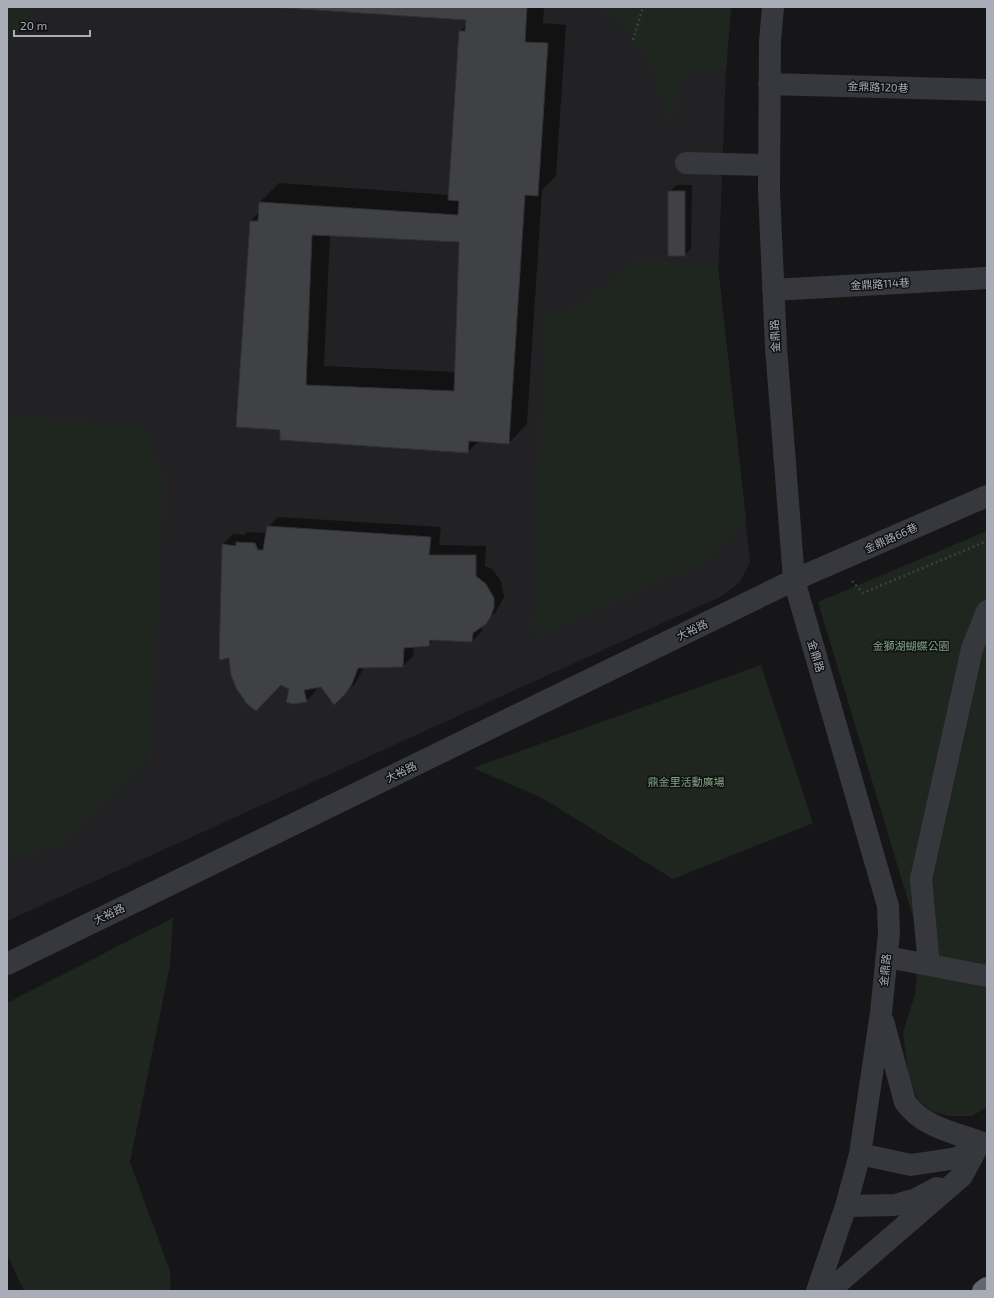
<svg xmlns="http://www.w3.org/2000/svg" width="994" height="1298" viewBox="0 0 994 1298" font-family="'Exo 2','Noto Sans TC',sans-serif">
	<rect width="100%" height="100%" fill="#161618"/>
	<path fill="#222225" d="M 7,7 L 731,7 L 726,69 L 718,280 L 750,562 L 740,582 L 722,596 L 7,921 Z"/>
	<path fill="#1e261f" d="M 7,7 L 32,7 L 25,28 L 7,44 Z
		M 597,7 L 731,7 L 726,69 C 674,65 678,79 673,124 C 664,116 663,98 659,87 C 648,56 626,23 597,7 Z
		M 636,259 L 718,266 L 746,519 L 714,557 L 533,639 L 546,311 L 568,310 L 598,292 Z
		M 7,417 L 144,425 L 164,480 L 150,760 L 56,847 L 21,854 L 7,854 Z
		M 987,531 L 987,1107 L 972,1116 L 948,1116 L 932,1111 L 918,1100 L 908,1074 L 903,1033 L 915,994 L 920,940 L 818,602 Z
		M 761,665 L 813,823 L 673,879 L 542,798 L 473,768 Z
		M 173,918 L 170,965 L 130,1162 L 170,1271 L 171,1291 L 24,1291 L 7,1254 L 7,1003 Z"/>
	<path fill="#0007" fill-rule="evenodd" d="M 286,7 L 544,7 L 543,23 L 566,25 L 556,176 L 542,190 L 527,424 L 509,443 L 479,441 L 468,452 L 282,429 L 237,426 L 251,221 L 259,212 L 260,202 L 279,183 L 450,195 L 460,31 L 467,24 L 468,19 ZM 330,235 L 460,241 L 455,372 L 324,366 Z
		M 676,185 L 692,185 L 691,248 L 685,255 L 669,192 Z
		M 278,517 L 441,527 L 439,545 L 486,546 L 485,566 L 492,569 L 501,581 L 504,597 L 496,612 L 482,625 L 482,631 L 472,641 L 434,640 L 428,645 L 414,647 L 413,656 L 403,666 L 364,667 L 356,682 L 346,693 L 321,686 L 315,687 L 316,691 L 306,701 L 290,689 L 223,544 L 233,534 L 244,535 L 247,532 L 265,533 L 267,536 L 268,527 Z"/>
	<path fill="#404145" stroke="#303034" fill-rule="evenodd" d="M 271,7 L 527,7 L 525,42 L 548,43 L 538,196 L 525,195 L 509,444 L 469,441 L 468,453 L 280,440 L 280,430 L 236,427 L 250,221 L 258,221 L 259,202 L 458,215 L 459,201 L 448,200 L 459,31 L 465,31 L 466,20 ZM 312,235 L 459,242 L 454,391 L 306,385 Z
		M 668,191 L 685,191 L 685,256 L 668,256 Z
		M 267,526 L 431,537 L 429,555 L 476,555 L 476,576 L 486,584 L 494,598 L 494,608 L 491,616 L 486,624 L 473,633 L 472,642 L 430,640 L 429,646 L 404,648 L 403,667 L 358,668 L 352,684 L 346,693 L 334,705 L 321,687 L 304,690 L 307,702 L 293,704 L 286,702 L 289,689 L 281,685 L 256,711 L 247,704 L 236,688 L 231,675 L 229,658 L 219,660 L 222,544 L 236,546 L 236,542 L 255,543 L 258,550 L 263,550 Z"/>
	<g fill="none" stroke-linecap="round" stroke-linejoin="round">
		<path stroke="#3d3f44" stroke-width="2.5" stroke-dasharray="2 3" stroke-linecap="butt" d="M 633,40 L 643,7
			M 852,581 L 863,593 L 987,541"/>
		<path stroke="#37383d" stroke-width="22" d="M 773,7 L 770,41 L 769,190 L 776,347 L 794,580 L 888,906 L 889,933 L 881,1013 L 860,1154 L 846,1206 L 817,1291
			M 769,84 L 987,90
			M 686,163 L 769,165
			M 773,290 L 987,278
			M 887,957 L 987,976
			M 7,964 L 794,580 L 987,496
			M 929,965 L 921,879 L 972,649 L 987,611
			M 883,1021 L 905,1102 C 923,1127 952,1132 980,1142
			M 860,1154 L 911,1165 L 957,1158 L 979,1143
			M 846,1206 L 895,1205 L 916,1199 L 937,1188
			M 829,1291 L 962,1176 L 980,1142"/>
		<path stroke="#63666e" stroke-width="22" d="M 983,1291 L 987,1288"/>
	</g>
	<g text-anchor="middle" stroke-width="3" stroke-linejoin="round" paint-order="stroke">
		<g font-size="11" fill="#a8adb8" stroke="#111113">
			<text transform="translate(878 87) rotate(2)" y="4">金鼎路120巷</text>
			<text transform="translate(880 284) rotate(-3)" y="4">金鼎路114巷</text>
			<text transform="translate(775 336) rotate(-93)" y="4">金鼎路</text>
			<text transform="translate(891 538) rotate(-24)" y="4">金鼎路66巷</text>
			<text transform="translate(692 630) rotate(-26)" y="4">大裕路</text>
			<text transform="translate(816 656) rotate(74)" y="4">金鼎路</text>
			<text transform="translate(401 772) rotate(-26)" y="4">大裕路</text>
			<text transform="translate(109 914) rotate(-26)" y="4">大裕路</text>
			<text transform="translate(885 970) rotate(-84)" y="4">金鼎路</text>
		</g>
		<g font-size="11" fill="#7fa381" stroke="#111113">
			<text x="911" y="650">金獅湖蝴蝶公園</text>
			<text x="686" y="786">鼎金里活動廣場</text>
		</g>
	</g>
	<rect width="994" height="1298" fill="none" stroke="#a8adb8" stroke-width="16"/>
	<path d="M14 30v6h76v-6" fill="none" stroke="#a8adb8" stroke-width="2"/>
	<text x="20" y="30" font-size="12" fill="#a8adb8" stroke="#111113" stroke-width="3" paint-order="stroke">20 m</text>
</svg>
